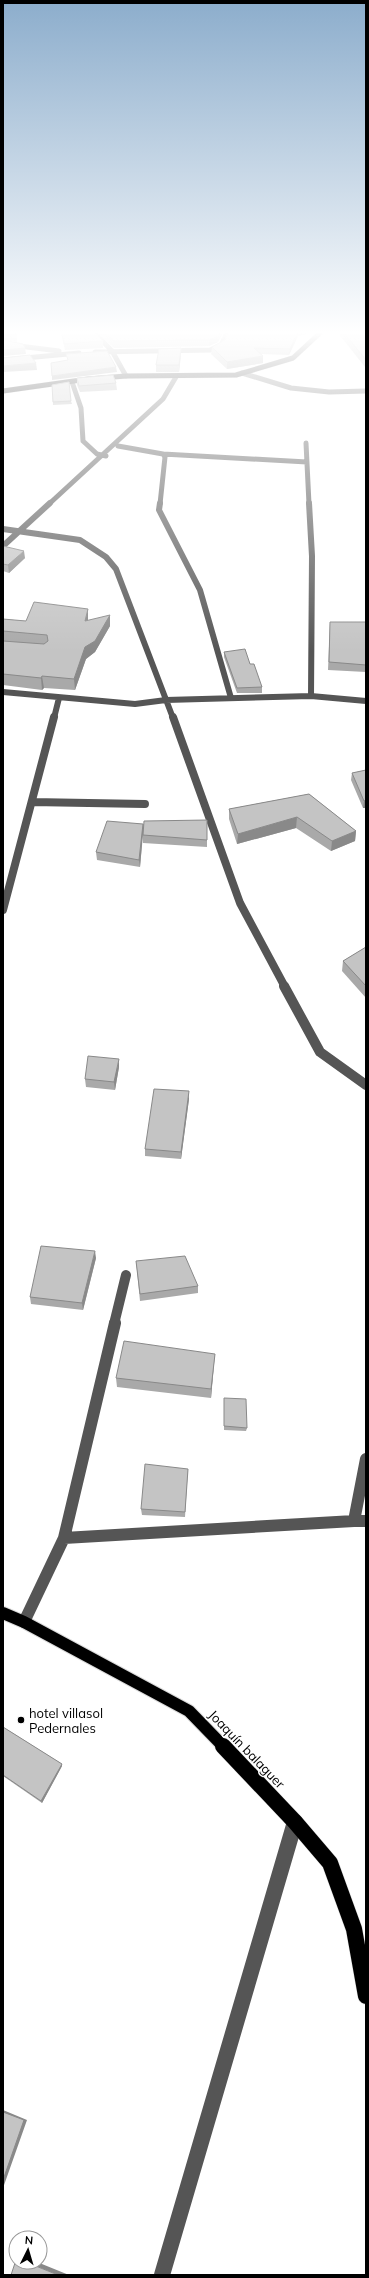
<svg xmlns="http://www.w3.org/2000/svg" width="369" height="2278" viewBox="0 0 369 2278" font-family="Mulish,sans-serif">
	<rect width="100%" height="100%" fill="#fff"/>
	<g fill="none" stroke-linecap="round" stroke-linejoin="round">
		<defs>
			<path id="major-far2" d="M 3,391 L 88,379 L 126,376 L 236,375 L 293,358 L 320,333"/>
			<path id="major-far1" d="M 3,1613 L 24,1622 L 189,1711 L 224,1747"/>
			<path id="major" d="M 223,1746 L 295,1822 L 330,1863 L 354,1929 L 366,1996"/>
		</defs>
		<use href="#major-far2" stroke="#dbdbdb" stroke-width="5.5"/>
		<use href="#major-far1" stroke="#dbdbdb" stroke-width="14"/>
		<use href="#major" stroke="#dbdbdb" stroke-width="17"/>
		<path stroke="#555" stroke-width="5" d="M 95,333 L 112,351 L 126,376
			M 3,344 L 59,351
			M 95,352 L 210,350 L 221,345 L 227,333
			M 3,360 L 79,353
			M 242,373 L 291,388 L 329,392 L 366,391
			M 72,382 L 81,408 L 83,441 L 97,454 L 106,456
			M 306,443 L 309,504
			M 118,446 L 163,454 L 165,457 L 160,504
			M 163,454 L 307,462
			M 49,504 L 163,399 L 176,377"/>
		<path stroke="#555" stroke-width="6" d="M 160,503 L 159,510 L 200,590 L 231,698
			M 309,503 L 312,556 L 311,696
			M 3,529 L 80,540 L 106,557 L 116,569 L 173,718
			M 3,546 L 50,503
			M 3,692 L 135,704 L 166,700 L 311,696 L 366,701
			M 54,718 L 59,698"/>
		<path stroke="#555" stroke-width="8" d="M 173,717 L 240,903 L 285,987
			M 32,802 L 145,804
			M 3,910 L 54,717"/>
		<path stroke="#555" stroke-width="10" d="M 284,986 L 320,1052 L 366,1085
			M 114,1324 L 126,1275"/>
		<path stroke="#555" stroke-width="12" d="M 354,1521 L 366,1521
			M 64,1538 L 354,1521 L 366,1459
			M 24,1622 L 64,1538 L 115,1323"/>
		<path stroke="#555" stroke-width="16" d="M 162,2275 L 295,1822"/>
		<use href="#major-far2" stroke="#000" stroke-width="5"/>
		<use href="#major-far1" stroke="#000" stroke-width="12"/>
		<use href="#major" stroke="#000" stroke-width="16"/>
	</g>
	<path fill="#a9a9a9" d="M 3,333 L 17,335 L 17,342 L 3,340 Z
		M 61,333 L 95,333 L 103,341 L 103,348 L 65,350 Z
		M 98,333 L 223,333 L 218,342 L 209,346 L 114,348 Z
		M 228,333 L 310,333 L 298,336 L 289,355 L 261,354 L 263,363 L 227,369 L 211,354 L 212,347 L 225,340 Z
		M 338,333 L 362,333 L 366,341 L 366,366 L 365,367 Z
		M 181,348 L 181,354 L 179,372 L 156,372 L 156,365 Z
		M 77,378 L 116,383 L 117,390 L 80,392 L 77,385 Z
		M 52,385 L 71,401 L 72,404 L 53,405 Z
		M 3,546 L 25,558 L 9,573 L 3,571 Z
		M 3,619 L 26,621 L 88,621 L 110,626 L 95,652 L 86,659 L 75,690 L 44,688 L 42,690 L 3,685 Z
		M 330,622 L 366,622 L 366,672 L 328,670 Z
		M 224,652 L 250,664 L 262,687 L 262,693 L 237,693 L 224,657 Z
		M 366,770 L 366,808 L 363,808 L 351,780 L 352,773 Z
		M 309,794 L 356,831 L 355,841 L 331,851 L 296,828 L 237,844 L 229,819 L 229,809 Z
		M 207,820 L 207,847 L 143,843 L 143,835 L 140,867 L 97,860 L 96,852 L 143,824 Z
		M 366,947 L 366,998 L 342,971 L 343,961 Z
		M 119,1067 L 115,1090 L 86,1087 L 85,1079 Z
		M 189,1099 L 181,1159 L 145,1156 L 145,1149 Z
		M 96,1258 L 83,1310 L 31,1304 L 30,1297 Z
		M 136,1261 L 198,1286 L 198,1293 L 140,1301 Z
		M 215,1354 L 211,1398 L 117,1387 L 116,1378 Z
		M 224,1398 L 247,1428 L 246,1431 L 224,1430 Z
		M 188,1469 L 185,1517 L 142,1515 L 141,1509 Z
		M 3,1727 L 62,1764 L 62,1766 L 42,1803 L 3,1776 Z"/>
	<path fill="#898989" d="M 220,333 L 223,333 L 218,342 L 209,346 L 209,340 Z
		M 297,333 L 310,333 L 298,336 L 289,355 L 290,349 Z
		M 25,348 L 26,354 L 3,356 L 3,350 Z
		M 181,348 L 181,354 L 179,372 L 179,365 Z
		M 263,356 L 263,363 L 227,369 L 227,362 Z
		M 36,363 L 37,370 L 3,372 L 3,366 Z
		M 116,367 L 117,372 L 52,380 L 52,376 Z
		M 24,551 L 25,558 L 9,573 L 8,565 Z
		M 88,609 L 88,620 L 85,621 Z
		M 110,615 L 110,626 L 95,652 L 86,659 L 75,690 L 74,679 L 85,647 Z
		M 42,676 L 44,688 L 42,690 L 41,678 Z
		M 366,800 L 366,808 L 363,808 L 364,801 Z
		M 297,817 L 296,828 L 237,844 L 238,834 Z
		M 143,824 L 143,832 L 140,867 L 139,860 Z
		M 356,831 L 355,841 L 331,851 L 332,841 Z
		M 119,1059 L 119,1067 L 115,1090 L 114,1082 Z
		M 189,1091 L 189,1099 L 181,1159 L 181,1152 Z
		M 95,1251 L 96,1258 L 83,1310 L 82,1303 Z
		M 215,1354 L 214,1362 L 211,1398 L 211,1389 Z
		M 62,1764 L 62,1766 L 42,1803 L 41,1801 Z
		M 3,2110 L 27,2120 L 3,2188 Z
		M 26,2262 L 37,2262 L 69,2275 L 58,2275 Z"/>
	<path fill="#c4c4c4" stroke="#898989" d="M 3,333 L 15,333 L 17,335 L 3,334 Z
		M 62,333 L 95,333 L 103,341 L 64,344 Z
		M 105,333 L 220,333 L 218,336 L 209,340 L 114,341 Z
		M 228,333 L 297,333 L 290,349 L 254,348 L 263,356 L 227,362 L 212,347 L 225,340 Z
		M 344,333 L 362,333 L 366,341 L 366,360 Z
		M 3,340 L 23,344 L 25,348 L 3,350 Z
		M 181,348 L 179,365 L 156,365 L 159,349 Z
		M 107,351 L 116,367 L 52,376 L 51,363 L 68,360 L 66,354 Z
		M 30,355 L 36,363 L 3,366 L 3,358 Z
		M 113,375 L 116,383 L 79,386 L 77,378 Z
		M 69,382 L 71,401 L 53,402 L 52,385 Z
		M 3,546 L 24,551 L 8,565 L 3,564 Z
		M 34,602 L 88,609 L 85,621 L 110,615 L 95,641 L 85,647 L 74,679 L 42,676 L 41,678 L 3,674 L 3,641 L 44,644 L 48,641 L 47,635 L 3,631 L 3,619 L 26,621 Z
		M 330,622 L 366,622 L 366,665 L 329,662 Z
		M 245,649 L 250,664 L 254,664 L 262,687 L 237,688 L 224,652 Z
		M 366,770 L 366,800 L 364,801 L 352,773 Z
		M 309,794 L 356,831 L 332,841 L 297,817 L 238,834 L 229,809 Z
		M 207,820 L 207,840 L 143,835 L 144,821 Z
		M 107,821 L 143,824 L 139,860 L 96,852 Z
		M 366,947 L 366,986 L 343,961 Z
		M 88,1056 L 119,1059 L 114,1082 L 85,1079 Z
		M 154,1089 L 189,1091 L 181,1152 L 145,1149 Z
		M 41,1246 L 95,1251 L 82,1303 L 30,1297 Z
		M 185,1256 L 198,1286 L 140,1294 L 136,1261 Z
		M 124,1341 L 215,1354 L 211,1389 L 116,1378 Z
		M 224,1398 L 246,1399 L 247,1428 L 224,1426 Z
		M 145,1464 L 188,1469 L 185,1512 L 141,1509 Z
		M 3,1727 L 62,1764 L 41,1801 L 3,1775 Z
		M 3,2112 L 24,2120 L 3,2180 Z
		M 16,2260 L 16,2262 L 26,2262 L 58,2275 L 11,2275 Z"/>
	<linearGradient id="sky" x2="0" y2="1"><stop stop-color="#8cadcc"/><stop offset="0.51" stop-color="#fff"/><stop offset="1" stop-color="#fff" stop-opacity="0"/></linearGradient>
	<rect width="369" height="652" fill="url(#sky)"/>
	<circle fill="#000" stroke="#fff" stroke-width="1.5" cx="21" cy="1720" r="4"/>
	<g text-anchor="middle" stroke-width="3" stroke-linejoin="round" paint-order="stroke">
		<g font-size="13" fill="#000" stroke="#fff" text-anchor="start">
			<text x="29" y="1718">hotel villasol<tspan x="29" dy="15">Pedernales</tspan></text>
		</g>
		<g font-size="13" fill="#000" stroke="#fff">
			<text transform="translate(247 1749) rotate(46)" y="5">Joaquín balaguer</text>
		</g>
	</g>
	<rect width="369" height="2278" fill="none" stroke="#000000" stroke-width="8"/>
	<g transform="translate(28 2250) rotate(5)"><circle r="19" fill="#ffffff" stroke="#999999"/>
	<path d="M0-3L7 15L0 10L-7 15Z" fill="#000000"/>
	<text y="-6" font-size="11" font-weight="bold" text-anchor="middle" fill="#000000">N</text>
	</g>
</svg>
